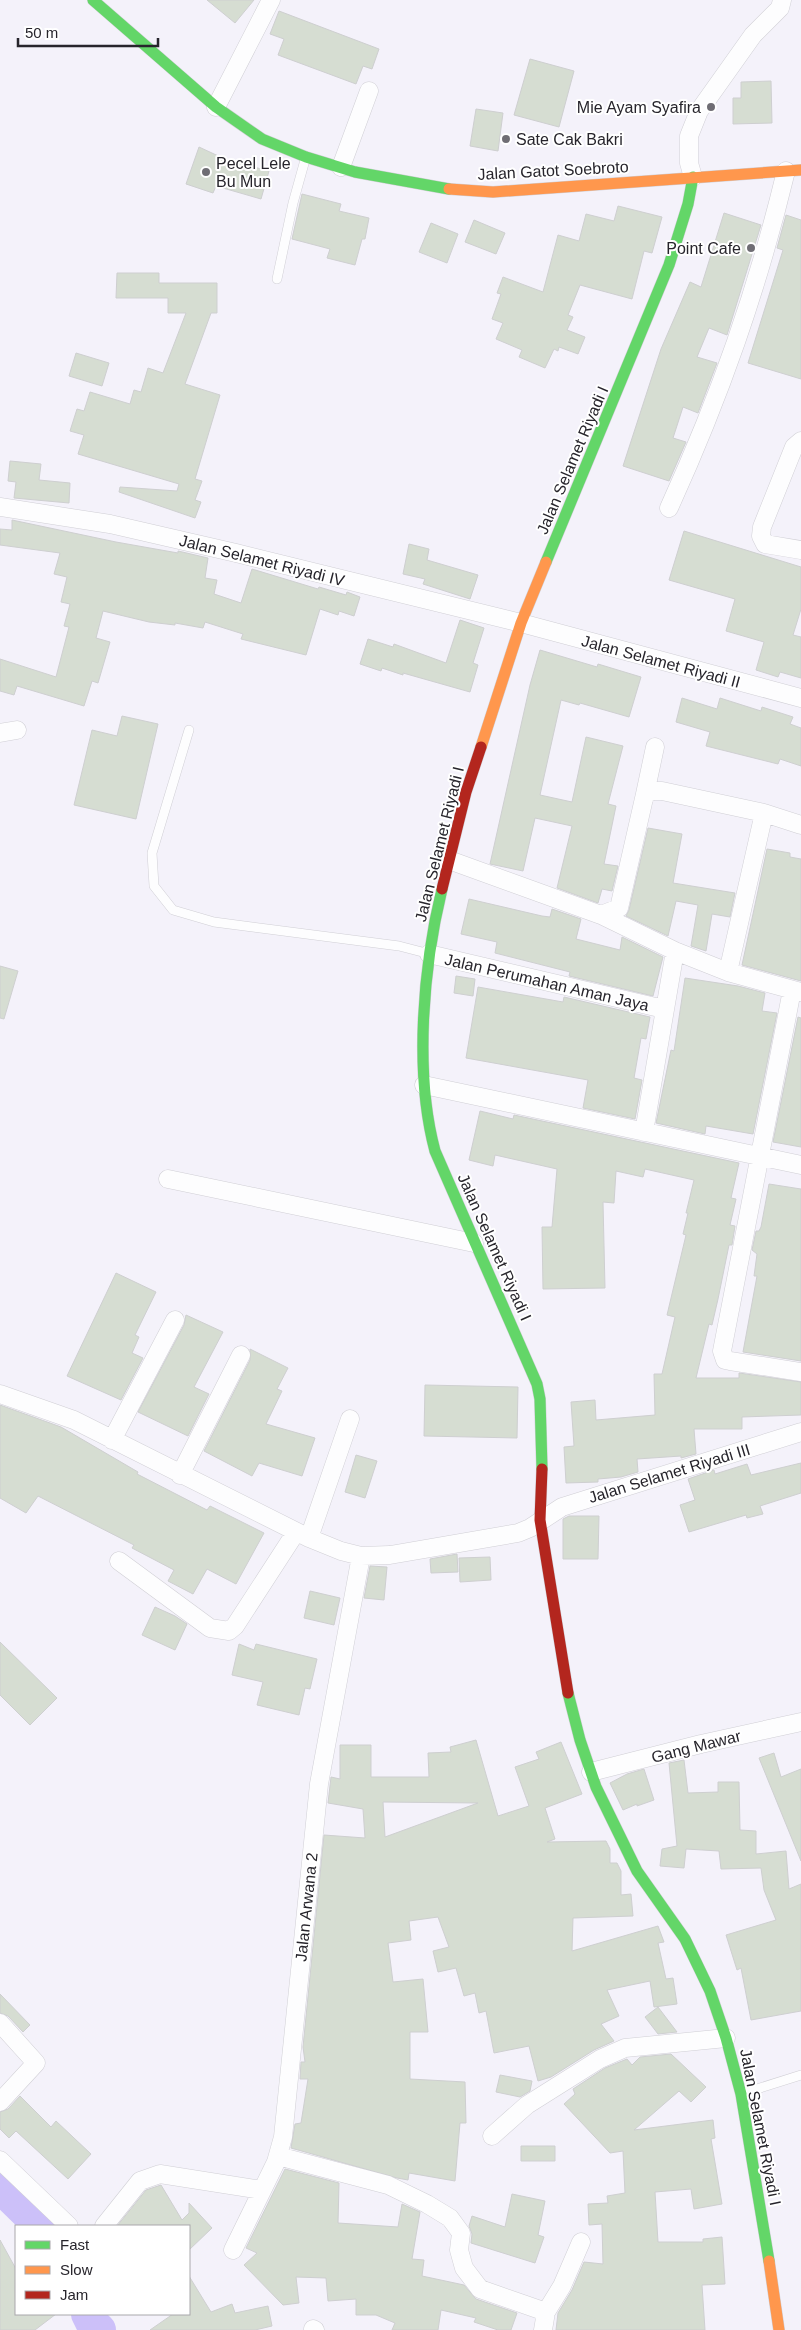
<svg xmlns="http://www.w3.org/2000/svg" width="801" height="2330" viewBox="0 0 801 2330" font-family="Arial,sans-serif">
	<rect width="100%" height="100%" fill="#f4f2fa"/>
	<g fill="none" stroke-linecap="round" stroke-linejoin="round">
		<path stroke="#ccc0f9" stroke-width="34" d="M 0,2186 L 41,2226
			M 88,2314 L 93,2324 L 99,2330"/>
	</g>
	<path fill="#d6ddd2" stroke="#cecfd0" fill-rule="evenodd" d="M 207,0 L 254,0 L 235,23 Z
		M 279,11 L 379,49 L 372,69 L 363,66 L 356,84 L 278,55 L 284,39 L 270,34 Z
		M 530,59 L 574,71 L 559,127 L 514,115 Z
		M 771,81 L 772,123 L 733,124 L 733,98 L 741,98 L 741,82 Z
		M 476,109 L 503,113 L 498,151 L 470,146 Z
		M 199,147 L 227,160 L 269,171 L 261,199 L 216,186 L 213,193 L 186,184 Z
		M 302,194 L 341,204 L 339,211 L 369,218 L 365,239 L 362,239 L 355,265 L 327,258 L 330,249 L 292,239 Z
		M 618,206 L 662,217 L 652,253 L 644,251 L 632,299 L 580,285 L 568,315 L 573,317 L 567,330 L 585,337 L 578,354 L 559,347 L 558,351 L 554,349 L 545,368 L 519,357 L 522,350 L 496,339 L 503,323 L 492,319 L 501,294 L 497,293 L 503,277 L 543,292 L 558,235 L 579,241 L 586,214 L 614,221 Z
		M 724,213 L 761,225 L 727,335 L 709,328 L 697,357 L 717,363 L 698,413 L 683,407 L 673,438 L 686,442 L 669,481 L 623,466 L 661,349 L 690,282 L 701,287 Z
		M 786,215 L 801,220 L 801,379 L 748,363 L 783,250 L 777,248 Z
		M 474,220 L 505,233 L 496,254 L 465,242 Z
		M 431,223 L 458,234 L 447,263 L 419,252 Z
		M 117,273 L 159,273 L 159,283 L 217,283 L 217,313 L 211,313 L 185,384 L 220,395 L 195,479 L 202,481 L 195,500 L 201,502 L 195,518 L 119,492 L 120,487 L 177,491 L 179,484 L 78,454 L 84,435 L 70,431 L 77,409 L 84,411 L 90,392 L 130,404 L 134,390 L 141,392 L 148,368 L 163,373 L 186,313 L 168,313 L 168,298 L 116,298 Z
		M 76,353 L 109,363 L 102,386 L 69,376 Z
		M 10,461 L 41,464 L 39,480 L 70,483 L 69,503 L 14,498 L 16,482 L 8,481 Z
		M 12,520 L 116,542 L 178,553 L 178,551 L 208,558 L 205,578 L 217,580 L 214,594 L 241,603 L 252,569 L 318,589 L 319,587 L 346,595 L 347,592 L 360,597 L 354,616 L 339,611 L 338,615 L 320,609 L 306,655 L 241,639 L 243,634 L 205,622 L 203,628 L 175,623 L 175,625 L 149,622 L 103,611 L 96,638 L 110,642 L 98,683 L 92,681 L 84,706 L 17,686 L 14,695 L 0,691 L 0,659 L 56,677 L 69,627 L 64,626 L 70,604 L 61,602 L 67,577 L 54,574 L 60,553 L 0,545 L 0,529 L 12,530 Z
		M 684,531 L 801,567 L 801,609 L 793,635 L 801,637 L 801,678 L 780,672 L 778,677 L 756,670 L 764,642 L 726,631 L 735,599 L 669,580 Z
		M 409,544 L 429,549 L 427,560 L 478,575 L 470,599 L 423,584 L 425,579 L 403,574 Z
		M 460,620 L 484,628 L 473,663 L 478,665 L 470,692 L 403,673 L 403,675 L 382,668 L 381,671 L 360,664 L 368,639 L 393,647 L 394,644 L 446,663 Z
		M 540,650 L 597,667 L 598,664 L 641,677 L 629,717 L 580,703 L 579,705 L 561,700 L 540,795 L 572,802 L 586,737 L 623,746 L 608,804 L 616,806 L 604,864 L 618,866 L 612,891 L 602,889 L 598,903 L 557,888 L 572,826 L 535,818 L 523,871 L 490,864 L 530,685 Z
		M 682,698 L 717,709 L 720,698 L 761,711 L 762,707 L 793,717 L 790,724 L 801,728 L 801,766 L 780,759 L 778,764 L 706,746 L 710,732 L 676,722 Z
		M 122,716 L 158,724 L 136,819 L 74,805 L 92,730 L 117,736 Z
		M 648,828 L 682,834 L 673,883 L 735,893 L 730,917 L 712,914 L 706,951 L 691,946 L 698,905 L 676,901 L 668,936 L 626,916 L 629,910 Z
		M 767,849 L 790,853 L 790,857 L 801,859 L 801,981 L 742,965 Z
		M 469,899 L 542,916 L 550,917 L 552,909 L 581,919 L 576,939 L 620,950 L 622,937 L 663,957 L 653,996 L 569,976 L 570,972 L 495,953 L 497,942 L 461,934 Z
		M 0,966 L 18,971 L 4,1019 L 0,1018 Z
		M 456,976 L 475,979 L 473,996 L 454,993 Z
		M 685,978 L 738,986 L 765,993 L 762,1011 L 777,1013 L 753,1134 L 706,1126 L 705,1134 L 656,1123 L 671,1050 L 674,1051 Z
		M 478,987 L 563,1002 L 564,997 L 650,1017 L 646,1039 L 641,1038 L 634,1078 L 642,1080 L 635,1119 L 583,1108 L 588,1080 L 466,1058 Z
		M 798,1017 L 801,1018 L 801,1147 L 773,1142 Z
		M 480,1111 L 513,1119 L 514,1115 L 739,1163 L 731,1198 L 736,1199 L 730,1225 L 735,1226 L 732,1245 L 729,1245 L 718,1299 L 712,1325 L 709,1324 L 696,1378 L 739,1378 L 739,1373 L 801,1382 L 801,1415 L 742,1417 L 742,1429 L 694,1429 L 696,1454 L 681,1458 L 681,1456 L 637,1459 L 638,1472 L 621,1477 L 598,1479 L 598,1482 L 566,1483 L 564,1447 L 574,1446 L 571,1402 L 595,1400 L 596,1420 L 655,1415 L 654,1374 L 662,1374 L 675,1317 L 667,1315 L 686,1235 L 683,1234 L 688,1213 L 686,1213 L 694,1180 L 645,1169 L 643,1177 L 616,1171 L 614,1203 L 603,1202 L 605,1288 L 543,1289 L 542,1227 L 552,1227 L 557,1169 L 495,1155 L 493,1166 L 469,1160 Z
		M 769,1184 L 801,1189 L 801,1361 L 743,1352 L 757,1276 L 754,1276 L 757,1254 L 752,1250 L 756,1231 L 759,1231 L 761,1227 Z
		M 116,1273 L 156,1292 L 135,1335 L 139,1337 L 132,1353 L 143,1358 L 121,1400 L 67,1376 Z
		M 186,1315 L 223,1332 L 194,1387 L 209,1394 L 188,1436 L 138,1412 L 184,1325 Z
		M 250,1349 L 288,1368 L 277,1389 L 282,1391 L 266,1424 L 315,1438 L 302,1476 L 259,1463 L 252,1476 L 204,1451 L 250,1360 Z
		M 425,1385 L 518,1387 L 517,1438 L 424,1436 Z
		M 0,1405 L 61,1427 L 138,1472 L 137,1474 L 207,1510 L 210,1506 L 264,1533 L 236,1584 L 207,1569 L 193,1594 L 168,1581 L 174,1570 L 132,1548 L 134,1545 L 38,1496 L 26,1513 L 0,1498 Z
		M 356,1455 L 377,1461 L 365,1498 L 345,1492 Z
		M 801,1463 L 801,1493 L 760,1506 L 763,1514 L 747,1518 L 746,1515 L 689,1532 L 680,1505 L 695,1500 L 688,1479 L 714,1470 L 715,1474 L 747,1464 L 751,1475 Z
		M 569,1516 L 599,1516 L 598,1559 L 563,1559 L 563,1519 Z
		M 457,1554 L 458,1572 L 431,1573 L 430,1559 Z
		M 490,1557 L 491,1580 L 460,1582 L 459,1558 Z
		M 370,1566 L 387,1567 L 384,1600 L 364,1598 Z
		M 310,1591 L 340,1598 L 334,1625 L 304,1618 Z
		M 155,1607 L 175,1616 L 187,1624 L 175,1650 L 142,1635 Z
		M 0,1642 L 57,1698 L 30,1725 L 0,1695 Z
		M 239,1644 L 254,1650 L 256,1644 L 317,1659 L 310,1689 L 305,1688 L 299,1715 L 257,1705 L 263,1682 L 232,1675 Z
		M 476,1740 L 498,1816 L 529,1806 L 515,1767 L 539,1759 L 536,1752 L 561,1742 L 582,1794 L 545,1808 L 555,1839 L 547,1842 L 606,1841 L 610,1849 L 610,1863 L 617,1863 L 621,1871 L 621,1895 L 631,1894 L 633,1916 L 573,1918 L 572,1951 L 658,1926 L 664,1942 L 658,1943 L 666,1979 L 673,1978 L 677,2004 L 654,2007 L 650,1981 L 607,1990 L 619,2016 L 601,2024 L 614,2041 L 594,2050 L 551,2077 L 538,2081 L 529,2046 L 494,2053 L 486,2011 L 479,2013 L 475,1993 L 464,1996 L 456,1968 L 438,1972 L 433,1951 L 449,1947 L 438,1917 L 409,1921 L 411,1940 L 388,1943 L 393,1982 L 423,1979 L 428,2032 L 410,2032 L 410,2079 L 465,2082 L 466,2123 L 460,2123 L 455,2181 L 409,2173 L 408,2180 L 397,2178 L 291,2148 L 295,2124 L 301,2123 L 308,2079 L 300,2079 L 301,2062 L 305,2062 L 303,2047 L 324,1835 L 365,1838 L 363,1809 L 328,1803 L 331,1777 L 340,1779 L 340,1745 L 371,1745 L 371,1777 L 429,1777 L 428,1753 L 451,1752 L 450,1747 ZM 383,1802 L 478,1803 L 385,1837 Z
		M 774,1753 L 781,1777 L 801,1769 L 801,1861 L 759,1758 Z
		M 684,1760 L 688,1793 L 718,1792 L 718,1782 L 739,1782 L 740,1830 L 756,1831 L 756,1854 L 786,1851 L 789,1889 L 801,1884 L 801,2011 L 751,2020 L 741,1968 L 737,1970 L 726,1935 L 776,1920 L 764,1890 L 761,1868 L 721,1869 L 719,1851 L 686,1849 L 684,1868 L 660,1866 L 662,1849 L 677,1846 L 669,1763 Z
		M 644,1769 L 654,1800 L 637,1806 L 637,1804 L 623,1810 L 610,1783 L 627,1774 Z
		M 0,1994 L 30,2025 L 23,2032 L 8,2016 L 0,2013 Z
		M 658,2007 L 677,2032 L 658,2034 L 645,2017 Z
		M 671,2054 L 706,2087 L 691,2102 L 679,2091 L 634,2130 L 713,2120 L 715,2138 L 711,2139 L 722,2204 L 694,2209 L 691,2189 L 655,2192 L 658,2242 L 703,2242 L 703,2239 L 722,2237 L 725,2284 L 702,2285 L 705,2330 L 556,2330 L 558,2313 L 572,2290 L 584,2262 L 603,2264 L 602,2224 L 589,2225 L 588,2204 L 608,2203 L 607,2196 L 625,2193 L 623,2151 L 610,2153 L 564,2104 L 575,2094 L 573,2089 L 605,2068 L 627,2059 L 632,2065 L 640,2057 Z
		M 500,2075 L 532,2081 L 530,2091 L 520,2097 L 496,2092 Z
		M 20,2096 L 51,2127 L 56,2121 L 91,2154 L 68,2179 L 16,2131 L 9,2138 L 0,2129 L 0,2112 L 8,2109 Z
		M 521,2146 L 555,2146 L 555,2161 L 521,2161 Z
		M 285,2169 L 339,2183 L 338,2223 L 398,2227 L 402,2204 L 420,2212 L 412,2259 L 424,2260 L 422,2276 L 464,2285 L 476,2299 L 517,2313 L 511,2330 L 498,2330 L 474,2322 L 476,2318 L 441,2310 L 438,2330 L 392,2330 L 395,2323 L 376,2315 L 356,2315 L 356,2299 L 328,2301 L 326,2278 L 296,2277 L 299,2303 L 283,2305 L 244,2265 L 257,2253 L 246,2248 Z
		M 161,2185 L 182,2220 L 189,2213 L 189,2203 L 212,2228 L 189,2250 L 189,2226 L 117,2226 L 146,2190 Z
		M 512,2194 L 545,2201 L 538,2235 L 544,2237 L 535,2263 L 471,2243 L 472,2234 L 469,2226 L 472,2216 L 505,2227 Z
		M 0,2240 L 16,2269 L 16,2314 L 56,2314 L 35,2330 L 0,2330 Z
		M 189,2276 L 211,2312 L 232,2304 L 235,2313 L 268,2306 L 272,2326 L 255,2330 L 150,2330 L 173,2314 L 189,2314 Z"/>
	<g fill="none" stroke-linecap="round" stroke-linejoin="round">
		<defs>
			<path id="lane" d="M 277,279 L 293,203 L 305,160
				M 189,730 L 152,853 L 154,886 L 173,910 L 214,922 L 399,946 L 426,953
				M 741,2094 L 801,2075"/>
			<path id="street" d="M 216,107 L 271,0
				M 341,167 L 369,91
				M 693,177 L 689,163 L 689,136 L 699,111 L 753,35 L 780,8 L 782,0
				M 801,441 L 794,447 L 762,527 L 761,536 L 765,544 L 801,550
				M 0,507 L 110,524 L 236,553 L 521,623 L 801,698
				M 669,508 C 720,396 757,291 786,171
				M 0,733 L 17,730
				M 645,794 L 655,747
				M 449,860 L 601,915 L 675,951 L 728,972 L 801,992
				M 601,915 L 619,908 L 645,794 L 653,791 L 662,791 L 764,813 L 801,825
				M 429,954 L 664,1009
				M 728,972 L 764,813
				M 792,990 L 722,1351 L 725,1360 L 730,1361 L 801,1372
				M 424,1085 L 801,1165
				M 644,1132 L 675,951
				M 168,1179 L 474,1243
				M 0,1394 L 74,1420 L 309,1538 L 341,1551 L 361,1556 L 390,1555 L 518,1533 L 530,1528 L 562,1507 L 801,1432
				M 112,1440 L 175,1320
				M 180,1475 L 241,1355
				M 309,1538 L 350,1419
				M 119,1561 L 210,1628 L 229,1631 L 235,1626 L 296,1532
				M 591,1772 L 701,1744 L 801,1722
				M 0,2023 L 36,2063 L 0,2102
				M 492,2136 L 527,2105 L 600,2059 L 625,2048 L 726,2038
				M 278,2156 L 388,2185 L 427,2204 L 450,2218 L 461,2233 L 459,2250 L 464,2268 L 480,2289 L 546,2312
				M 0,2160 L 69,2226
				M 104,2226 L 140,2181 L 160,2174 L 262,2190
				M 233,2250 L 276,2162 L 283,2137 L 319,1784 L 361,1556
				M 313,2329 L 315,2330
				M 543,2330 L 546,2312 L 562,2286 L 581,2242"/>
			<path id="fast" d="M 93,0 L 216,107 L 262,139 L 306,157 L 355,172 L 449,189
				M 546,562 L 669,265 L 688,204 L 693,177
				M 442,889 C 423,967 414,1073 435,1151 L 537,1384 L 540,1399 L 542,1469
				M 568,1693 L 580,1740 L 596,1787 L 637,1871 L 685,1939 L 710,1991 L 726,2038 L 741,2094 L 769,2261"/>
			<path id="slow" d="M 449,189 L 493,192 L 801,170
				M 481,747 L 521,623 L 546,562
				M 769,2261 L 779,2330"/>
			<path id="jam" d="M 442,889 L 466,792 L 481,747
				M 542,1469 L 540,1520 L 568,1693"/>
		</defs>
		<use href="#lane" stroke="#d0cfd5" stroke-width="10"/>
		<use href="#street" stroke="#d0cfd5" stroke-width="19"/>
		<use href="#fast" stroke="#d0cfd5" stroke-width="12"/>
		<use href="#slow" stroke="#d0cfd5" stroke-width="12"/>
		<use href="#jam" stroke="#d0cfd5" stroke-width="12"/>
		<use href="#lane" stroke="#fdfdfe" stroke-width="9"/>
		<use href="#street" stroke="#fdfdfe" stroke-width="18"/>
		<use href="#fast" stroke="#63d668" stroke-width="11"/>
		<use href="#slow" stroke="#ff974d" stroke-width="11"/>
		<use href="#jam" stroke="#b3261e" stroke-width="11"/>
	</g>
	<g fill="#6f6d74" stroke="#fff" stroke-width="2">
		<circle cx="711" cy="107" r="5"/>
		<circle cx="506" cy="139" r="5"/>
		<circle cx="206" cy="172" r="5"/>
		<circle cx="751" cy="248" r="5"/>
	</g>
	<g text-anchor="middle" stroke-width="4" stroke-linejoin="round" paint-order="stroke">
		<g font-size="16" fill="#27252c" stroke="#fff" text-anchor="end">
			<text x="701" y="113">Mie Ayam Syafira</text>
			<text x="516" y="145" text-anchor="start">Sate Cak Bakri</text>
			<text x="216" y="169" text-anchor="start">Pecel Lele<tspan x="216" dy="18">Bu Mun</tspan></text>
			<text x="741" y="254">Point Cafe</text>
		</g>
		<g font-size="16" fill="#27252c" stroke="#fff">
			<text transform="translate(553 170) rotate(-3)" y="6">Jalan Gatot Soebroto</text>
			<text transform="translate(572 460) rotate(-67)" y="6">Jalan Selamet Riyadi I</text>
			<text transform="translate(262 560) rotate(14)" y="6">Jalan Selamet Riyadi IV</text>
			<text transform="translate(661 661) rotate(15)" y="6">Jalan Selamet Riyadi II</text>
			<text transform="translate(439 844) rotate(-76)" y="6">Jalan Selamet Riyadi I</text>
			<text transform="translate(547 982) rotate(13)" y="6">Jalan Perumahan Aman Jaya</text>
			<text transform="translate(495 1247) rotate(66)" y="6">Jalan Selamet Riyadi I</text>
			<text transform="translate(669 1473) rotate(-17)" y="6">Jalan Selamet Riyadi III</text>
			<text transform="translate(696 1746) rotate(-14)" y="6">Gang Mawar</text>
			<text transform="translate(306 1907) rotate(-84)" y="6">Jalan Arwana 2</text>
			<text transform="translate(761 2127) rotate(79)" y="6">Jalan Selamet Riyadi I</text>
		</g>
	</g>
	<rect x="15" y="2225" width="175" height="90" fill="#ffffff" stroke="#a9a8ab"/>
	<rect x="25" y="2241" width="25" height="8" fill="#63d668" stroke="#a9a8ab"/>
	<text x="60" y="2250" font-size="15" fill="#27252c">Fast</text>
	<rect x="25" y="2266" width="25" height="8" fill="#ff974d" stroke="#a9a8ab"/>
	<text x="60" y="2275" font-size="15" fill="#27252c">Slow</text>
	<rect x="25" y="2291" width="25" height="8" fill="#b3261e" stroke="#a9a8ab"/>
	<text x="60" y="2300" font-size="15" fill="#27252c">Jam</text>
	<path d="M18 38v8h140v-8" fill="none" stroke="#27252c" stroke-width="2.5"/>
	<text x="25" y="38" font-size="15" fill="#27252c" stroke="#ffffff" stroke-width="4" paint-order="stroke">50 m</text>
</svg>
